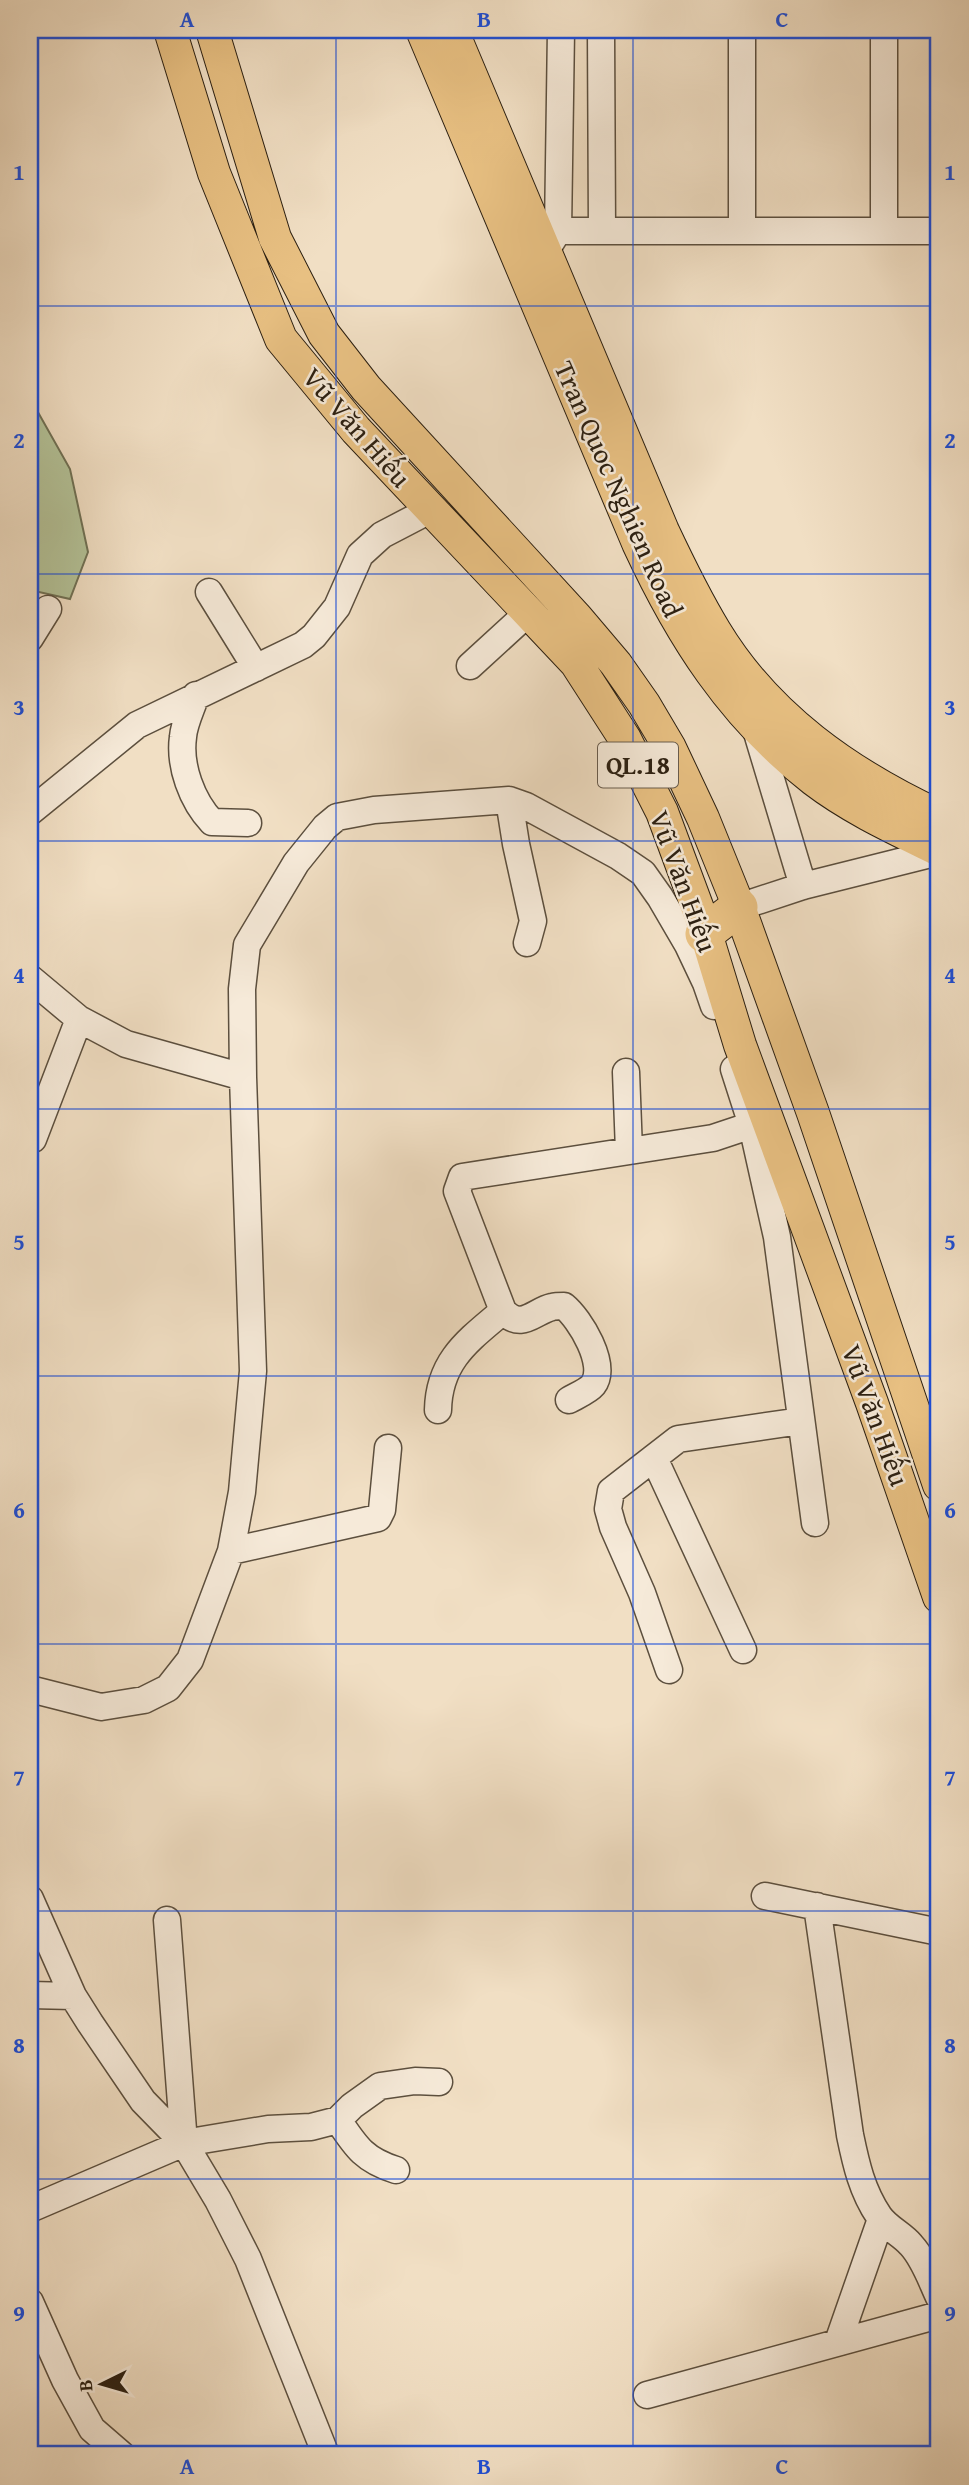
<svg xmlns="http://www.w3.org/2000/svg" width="969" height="2485" viewBox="0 0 969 2485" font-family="'Gentium Book Plus',serif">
	<rect width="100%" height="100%" fill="#f1dfc4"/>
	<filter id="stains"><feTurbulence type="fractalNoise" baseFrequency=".00286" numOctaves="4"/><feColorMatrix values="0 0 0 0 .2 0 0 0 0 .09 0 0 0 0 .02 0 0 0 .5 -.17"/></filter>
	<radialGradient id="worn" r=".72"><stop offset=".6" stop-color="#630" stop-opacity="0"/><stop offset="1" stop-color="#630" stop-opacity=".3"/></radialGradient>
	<path fill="#b4c399" stroke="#707155" stroke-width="2" d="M 30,398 L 70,469 L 88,552 L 70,599 L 30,590 Z"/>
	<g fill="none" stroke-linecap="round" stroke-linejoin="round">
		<defs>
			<path id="minor" d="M 601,30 L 602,231
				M 742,30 L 742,231
				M 884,30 L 884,231
				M 558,231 L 939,231
				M 550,244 L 558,231 L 561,30
				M 209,592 L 256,668
				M 30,638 L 48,609
				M 470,666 L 529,612
				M 196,695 C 192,708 184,723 183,737 C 179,766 192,801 212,822 L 248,823
				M 755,726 L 803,886
				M 509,800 L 516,844 L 533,921 L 527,943
				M 30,812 L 137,725 L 303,645 L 314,636 L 337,607 L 360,555 L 382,535 L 430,510
				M 739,907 L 803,886 L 939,852
				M 30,978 L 79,1019 L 126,1044 L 243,1077
				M 734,1069 L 752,1125 L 777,1237 L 815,1523
				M 626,1072 L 629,1151
				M 33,1139 L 79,1019
				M 569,1400 C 576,1396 588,1391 593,1385 C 608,1365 580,1319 564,1306 C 560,1306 556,1306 552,1307 C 534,1311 522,1331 503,1311 L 457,1191 L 462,1177 L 713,1138 L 752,1125
				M 438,1410 C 439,1360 469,1340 503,1311
				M 654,1458 L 743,1650
				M 231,1551 L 378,1518 L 382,1510 L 388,1448
				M 669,1670 L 642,1593 L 613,1527 L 608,1509 L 611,1491 L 678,1439 L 801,1421
				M 30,1689 L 101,1707 L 144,1700 L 168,1688 L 190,1660 L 231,1551 L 242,1492 L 253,1371 L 243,1077 L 242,989 L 247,945 L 296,863 L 325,827 L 337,817 L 374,810 L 509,800 L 526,806 L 618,856 L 643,873 L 660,897 L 688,945 L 706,983 L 714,1006
				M 765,1896 L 939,1932
				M 30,1899 L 73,1996 L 90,2023 L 143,2101 L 184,2143 L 218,2200 L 248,2259 L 326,2455
				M 817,1906 L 850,2135 C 856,2164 862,2191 879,2216 C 887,2228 902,2234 911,2245 C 924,2259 931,2280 939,2297
				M 167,1920 L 184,2143
				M 30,1995 L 73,1996
				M 338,2120 C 356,2147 364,2160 396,2170
				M 30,2209 L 184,2143 L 268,2129 L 311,2127 L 338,2120 L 352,2106 L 380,2086 L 415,2081 L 439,2082
				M 30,2302 L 65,2380 L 92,2429 L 122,2455
				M 838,2342 L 881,2219
				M 647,2395 L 939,2315"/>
			<path id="major" d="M 170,30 L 214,173 L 281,339 L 356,430 L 576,663 L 625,739 L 662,812 L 701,917 L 740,1045 L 872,1403 L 939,1597
				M 212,30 L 275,238 L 324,334 L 366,388 L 577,618 L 616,664 L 644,704 L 670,748 L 703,818 L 739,907 L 813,1113 L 939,1485
				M 422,30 L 638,543 C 681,636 732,716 814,780 C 852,809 896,829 939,850
				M 452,30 L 663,531 C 679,565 695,598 715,631 C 767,717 849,774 939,816"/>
			<path id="highway" d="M 704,934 L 739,907"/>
		</defs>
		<use href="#minor" stroke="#5c4f3e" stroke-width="29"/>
		<use href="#major" stroke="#2b1f11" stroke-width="34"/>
		<use href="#highway" stroke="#2b1f11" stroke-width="39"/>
		<use href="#minor" stroke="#f6ead9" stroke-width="26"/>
		<use href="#major" stroke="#e8c082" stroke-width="32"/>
		<use href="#highway" stroke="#e8c082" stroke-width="37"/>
	</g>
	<path fill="none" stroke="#1d4ed8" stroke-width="2" stroke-opacity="0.55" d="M 336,30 L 336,2455M 633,30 L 633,2455M 30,306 L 939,306M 30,574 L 939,574M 30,841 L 939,841M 30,1109 L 939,1109M 30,1376 L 939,1376M 30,1644 L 939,1644M 30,1911 L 939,1911M 30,2179 L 939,2179"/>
	<g text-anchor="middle" stroke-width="5" stroke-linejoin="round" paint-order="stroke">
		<rect fill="#f6ead9" stroke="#685c4d" stroke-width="2" x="598" y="742.5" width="80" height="45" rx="5"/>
		<g font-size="26" font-weight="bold" fill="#2b1f11">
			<text x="638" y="774">QL.18</text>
		</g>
		<g font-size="28" fill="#2b1f11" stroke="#f6ead9">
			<text transform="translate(357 427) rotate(49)" y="10">Vũ Văn Hiếu</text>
			<text transform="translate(619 489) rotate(66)" y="10">Tran Quoc Nghien Road</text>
			<text transform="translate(684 881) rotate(70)" y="10">Vũ Văn Hiếu</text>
			<text transform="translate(876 1415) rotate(70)" y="10">Vũ Văn Hiếu</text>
		</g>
	</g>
	<rect width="969" height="2485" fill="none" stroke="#f1dfc4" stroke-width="77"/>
	<g transform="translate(102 2384) rotate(265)" stroke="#f6ead9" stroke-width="5" paint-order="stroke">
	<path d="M0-5L12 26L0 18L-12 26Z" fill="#2b1f11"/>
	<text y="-10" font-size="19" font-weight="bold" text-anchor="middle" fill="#2b1f11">B</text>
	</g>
	<rect x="38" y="38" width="892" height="2408" fill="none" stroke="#1d4ed8" stroke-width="2.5"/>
	<g font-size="23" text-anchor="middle" font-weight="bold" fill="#1d4ed8">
		<text x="187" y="27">A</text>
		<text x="484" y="27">B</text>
		<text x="782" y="27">C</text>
		<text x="19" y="180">1</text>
		<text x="950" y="180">1</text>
		<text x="19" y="448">2</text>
		<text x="950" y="448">2</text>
		<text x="19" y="715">3</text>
		<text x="950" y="715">3</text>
		<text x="19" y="983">4</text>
		<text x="950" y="983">4</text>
		<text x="19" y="1250">5</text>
		<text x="950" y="1250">5</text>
		<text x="19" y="1518">6</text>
		<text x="950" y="1518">6</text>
		<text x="19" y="1786">7</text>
		<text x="950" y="1786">7</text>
		<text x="19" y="2053">8</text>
		<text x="950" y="2053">8</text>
		<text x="19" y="2321">9</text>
		<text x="950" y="2321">9</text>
		<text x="187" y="2474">A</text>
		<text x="484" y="2474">B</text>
		<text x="782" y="2474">C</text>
	</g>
	<rect width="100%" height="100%" filter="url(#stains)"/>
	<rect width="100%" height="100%" fill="url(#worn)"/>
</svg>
